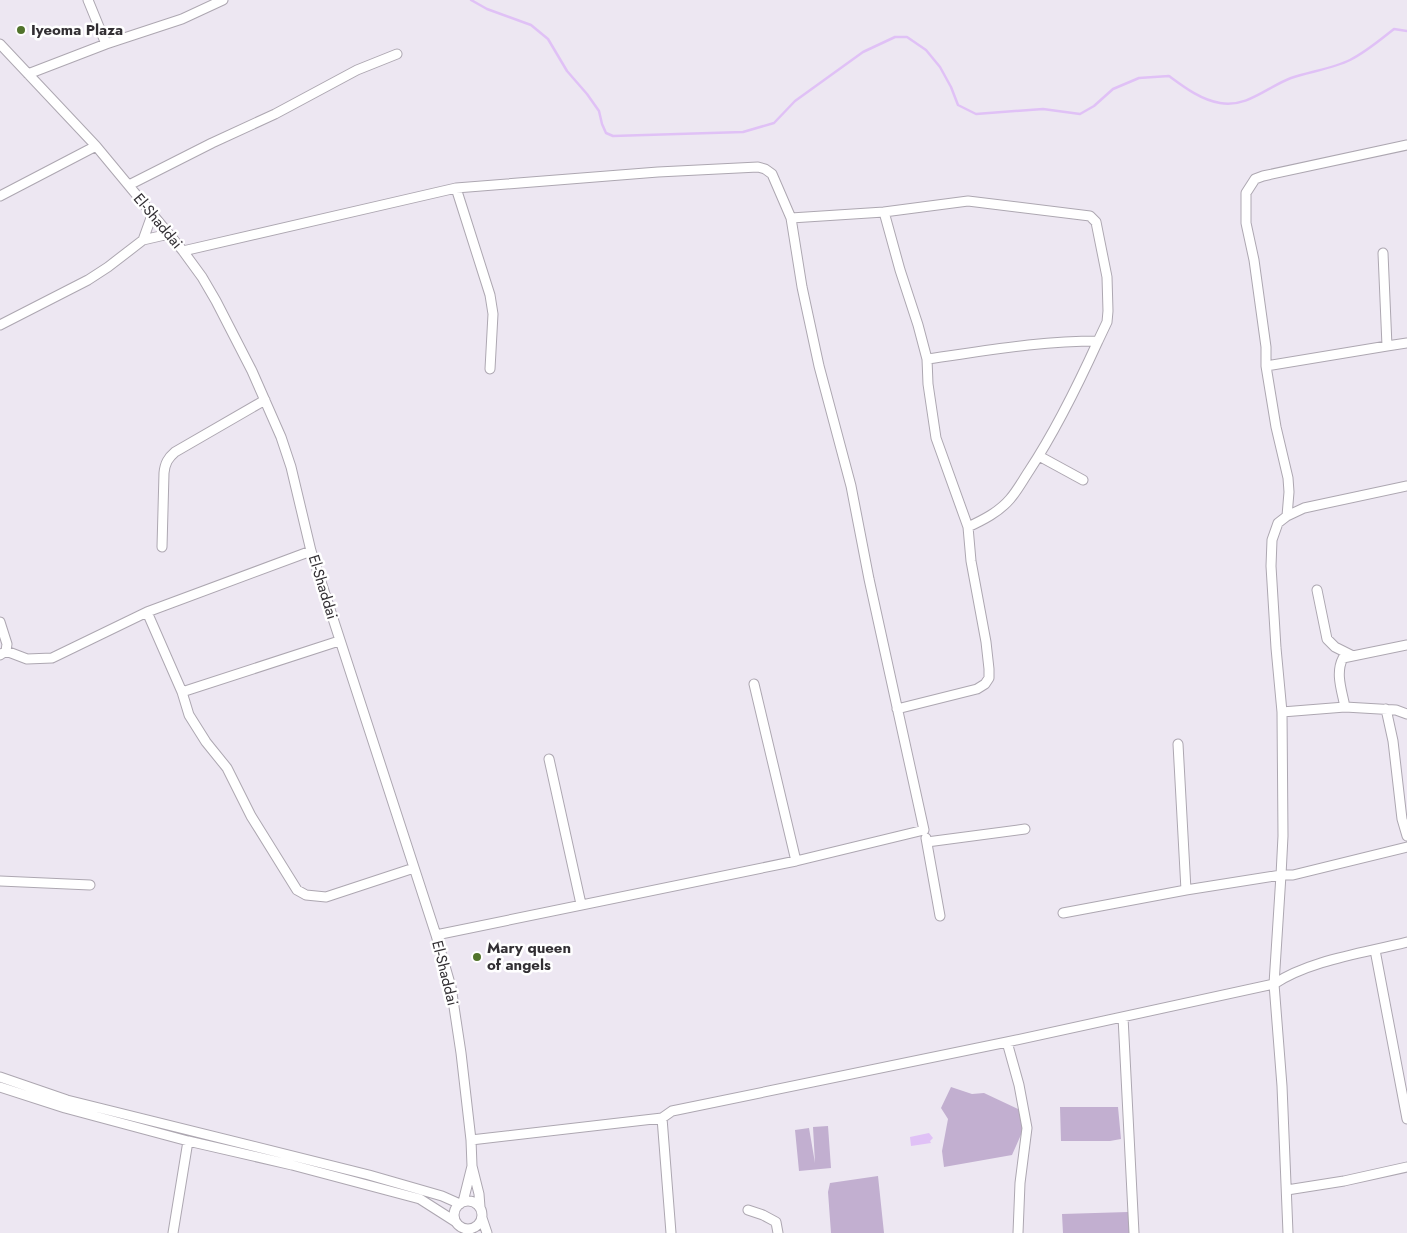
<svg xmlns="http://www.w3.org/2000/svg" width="1407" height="1233" viewBox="0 0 1407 1233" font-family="Jost,sans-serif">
	<rect width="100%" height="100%" fill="#ede7f2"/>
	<path fill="#c2afd0" d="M 951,1087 L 972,1094 L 984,1093 L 1018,1109 L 1027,1121 L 1012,1155 L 944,1167 L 942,1151 L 948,1119 L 941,1108 Z
		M 1060,1107 L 1118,1107 L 1121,1139 L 1110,1141 L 1061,1141 Z
		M 828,1126 L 831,1168 L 799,1171 L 795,1130 L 809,1128 L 815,1163 L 813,1127 Z
		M 878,1176 L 884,1233 L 831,1233 L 828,1192 L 830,1183 Z
		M 1128,1212 L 1130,1233 L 1063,1233 L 1062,1214 Z"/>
	<path fill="#e0c1f6" d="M 929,1133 L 933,1138 L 930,1141 L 931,1143 L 911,1146 L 910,1137 Z"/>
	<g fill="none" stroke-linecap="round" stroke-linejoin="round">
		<path stroke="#e0c1f6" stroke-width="2.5" d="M 471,0 L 487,9 L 531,25 L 548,39 L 567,71 L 587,94 L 599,111 L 602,124 L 606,133 L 613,136 L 743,132 L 774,123 L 795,101 L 863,52 L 895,37 L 907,37 L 926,50 L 940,67 L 951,87 L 958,105 L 976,114 L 1043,109 L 1080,114 L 1094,106 L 1113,89 L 1139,78 L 1169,76 C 1184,87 1201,100 1220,103 C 1247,108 1267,87 1291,78 C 1309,72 1334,68 1350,60 C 1366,52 1380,40 1394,29 L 1407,31"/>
		<defs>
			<path id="minor" d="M 88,0 L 106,44
				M 0,44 L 96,146 L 183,251 L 202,277 L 216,301 L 252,371 L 281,437 L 291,467 L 311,551 L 436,935 L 451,987 L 461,1053 L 471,1140 L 472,1166 L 479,1194 L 480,1207
				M 28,74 L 106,44 L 182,19 L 223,0
				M 1407,145 L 1263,176 L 1255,179 L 1246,193 L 1246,223 L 1254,260 L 1266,347 L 1266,366 L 1276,427 L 1288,478 L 1289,492 L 1287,516 L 1304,508 L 1407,486
				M 129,185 L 212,143 L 275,114 L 357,70 L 397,54
				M 456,188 L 490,295 L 493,314 L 490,369
				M 0,196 L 96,146
				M 884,212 L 968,201 L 1090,216 L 1096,222 L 1107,277 L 1108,311 L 1107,322 L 1098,341 C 1039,341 985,351 927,359
				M 791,218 L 884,212 L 900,270 L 918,325 L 927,359 L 928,384 L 936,438 L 968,527 L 971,561 L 986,642 L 989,669 L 989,678 L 985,684 L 977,689 L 897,709
				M 143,240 L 152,215
				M 183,251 L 456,188 L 658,172 L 758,167 L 765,169 L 772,174 L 791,218 L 802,287 L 819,366 L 851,486 L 869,579 L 924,830 L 796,861 L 436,935
				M 0,325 L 88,280 L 108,267 L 143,240 L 169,234
				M 1387,346 L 1407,343
				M 1266,366 L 1387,346 L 1383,253
				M 1039,456 L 1083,480
				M 1287,516 L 1278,523 L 1272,540 L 1271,566 L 1276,648 L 1282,712 L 1345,707 C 1342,691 1335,673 1343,658 L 1407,645
				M 968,527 C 983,520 999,512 1010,499 C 1017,491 1023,480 1029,471 C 1056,430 1078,385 1098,341
				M 162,547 L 164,473 C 165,463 168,458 175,452 L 265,400
				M 311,551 L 147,612 L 182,692 L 189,715 L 206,742 L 227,768 L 251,816 L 297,890 L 306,895 L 326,897 L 414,868
				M 1317,590 L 1327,639 L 1335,647 L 1353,656
				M 0,622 L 7,644 L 6,651 L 0,655
				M 6,651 L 27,659 L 52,658 L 147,612
				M 754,684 L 796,861
				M 182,692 L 339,641
				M 1345,707 L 1396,710 L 1407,714
				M 1386,709 L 1393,741 L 1402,819 L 1407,836
				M 1282,712 L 1283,836 L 1281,875 L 1293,875 L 1407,847
				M 1178,744 L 1186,890 L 1281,875 L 1274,984 C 1310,960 1364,953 1407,942
				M 549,759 L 581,904
				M 926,838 L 940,916
				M 927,842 L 1025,829
				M 0,881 L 90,885
				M 1063,913 L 1186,890
				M 1375,950 L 1407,1119
				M 1123,1017 L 1134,1233
				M 1007,1042 L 1019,1085 L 1027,1128 L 1020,1183 L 1018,1233
				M 0,1077 L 67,1100 L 369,1175 L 442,1196 L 460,1204
				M 0,1087 L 65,1108 L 188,1141 L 292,1165 L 420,1199 L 456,1222
				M 662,1118 L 671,1233
				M 471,1140 L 662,1118 L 672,1111 L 1007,1042 L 1274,984 L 1282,1086 L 1288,1233
				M 1287,1190 L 1344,1181 L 1407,1167
				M454 1215a14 14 0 1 1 28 0a14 14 0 1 1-28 0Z
				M 463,1202 L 472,1166
				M 748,1210 L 763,1215 L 776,1222 L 778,1233
				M 482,1218 L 487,1233
				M 173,1233 L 188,1141"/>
		</defs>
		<use href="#minor" stroke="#ada7b1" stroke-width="11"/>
		<use href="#minor" stroke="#fff" stroke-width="9"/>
	</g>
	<g fill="#51732b" stroke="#fff" stroke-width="2">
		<circle cx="21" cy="30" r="5"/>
		<circle cx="477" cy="957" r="5"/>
	</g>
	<g text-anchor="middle" stroke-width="5" stroke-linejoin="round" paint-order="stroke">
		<g font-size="15" font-weight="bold" fill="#322f33" stroke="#fff" text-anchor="start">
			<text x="31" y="35">Iyeoma Plaza</text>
			<text x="487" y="953">Mary queen<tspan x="487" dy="17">of angels</tspan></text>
		</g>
		<g font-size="15" fill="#322f33" stroke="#fff">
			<text transform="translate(158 221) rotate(50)" y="5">El-Shaddai</text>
			<text transform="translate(323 587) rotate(73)" y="5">El-Shaddai</text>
			<text transform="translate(445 973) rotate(76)" y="5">El-Shaddai</text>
		</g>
	</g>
</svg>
